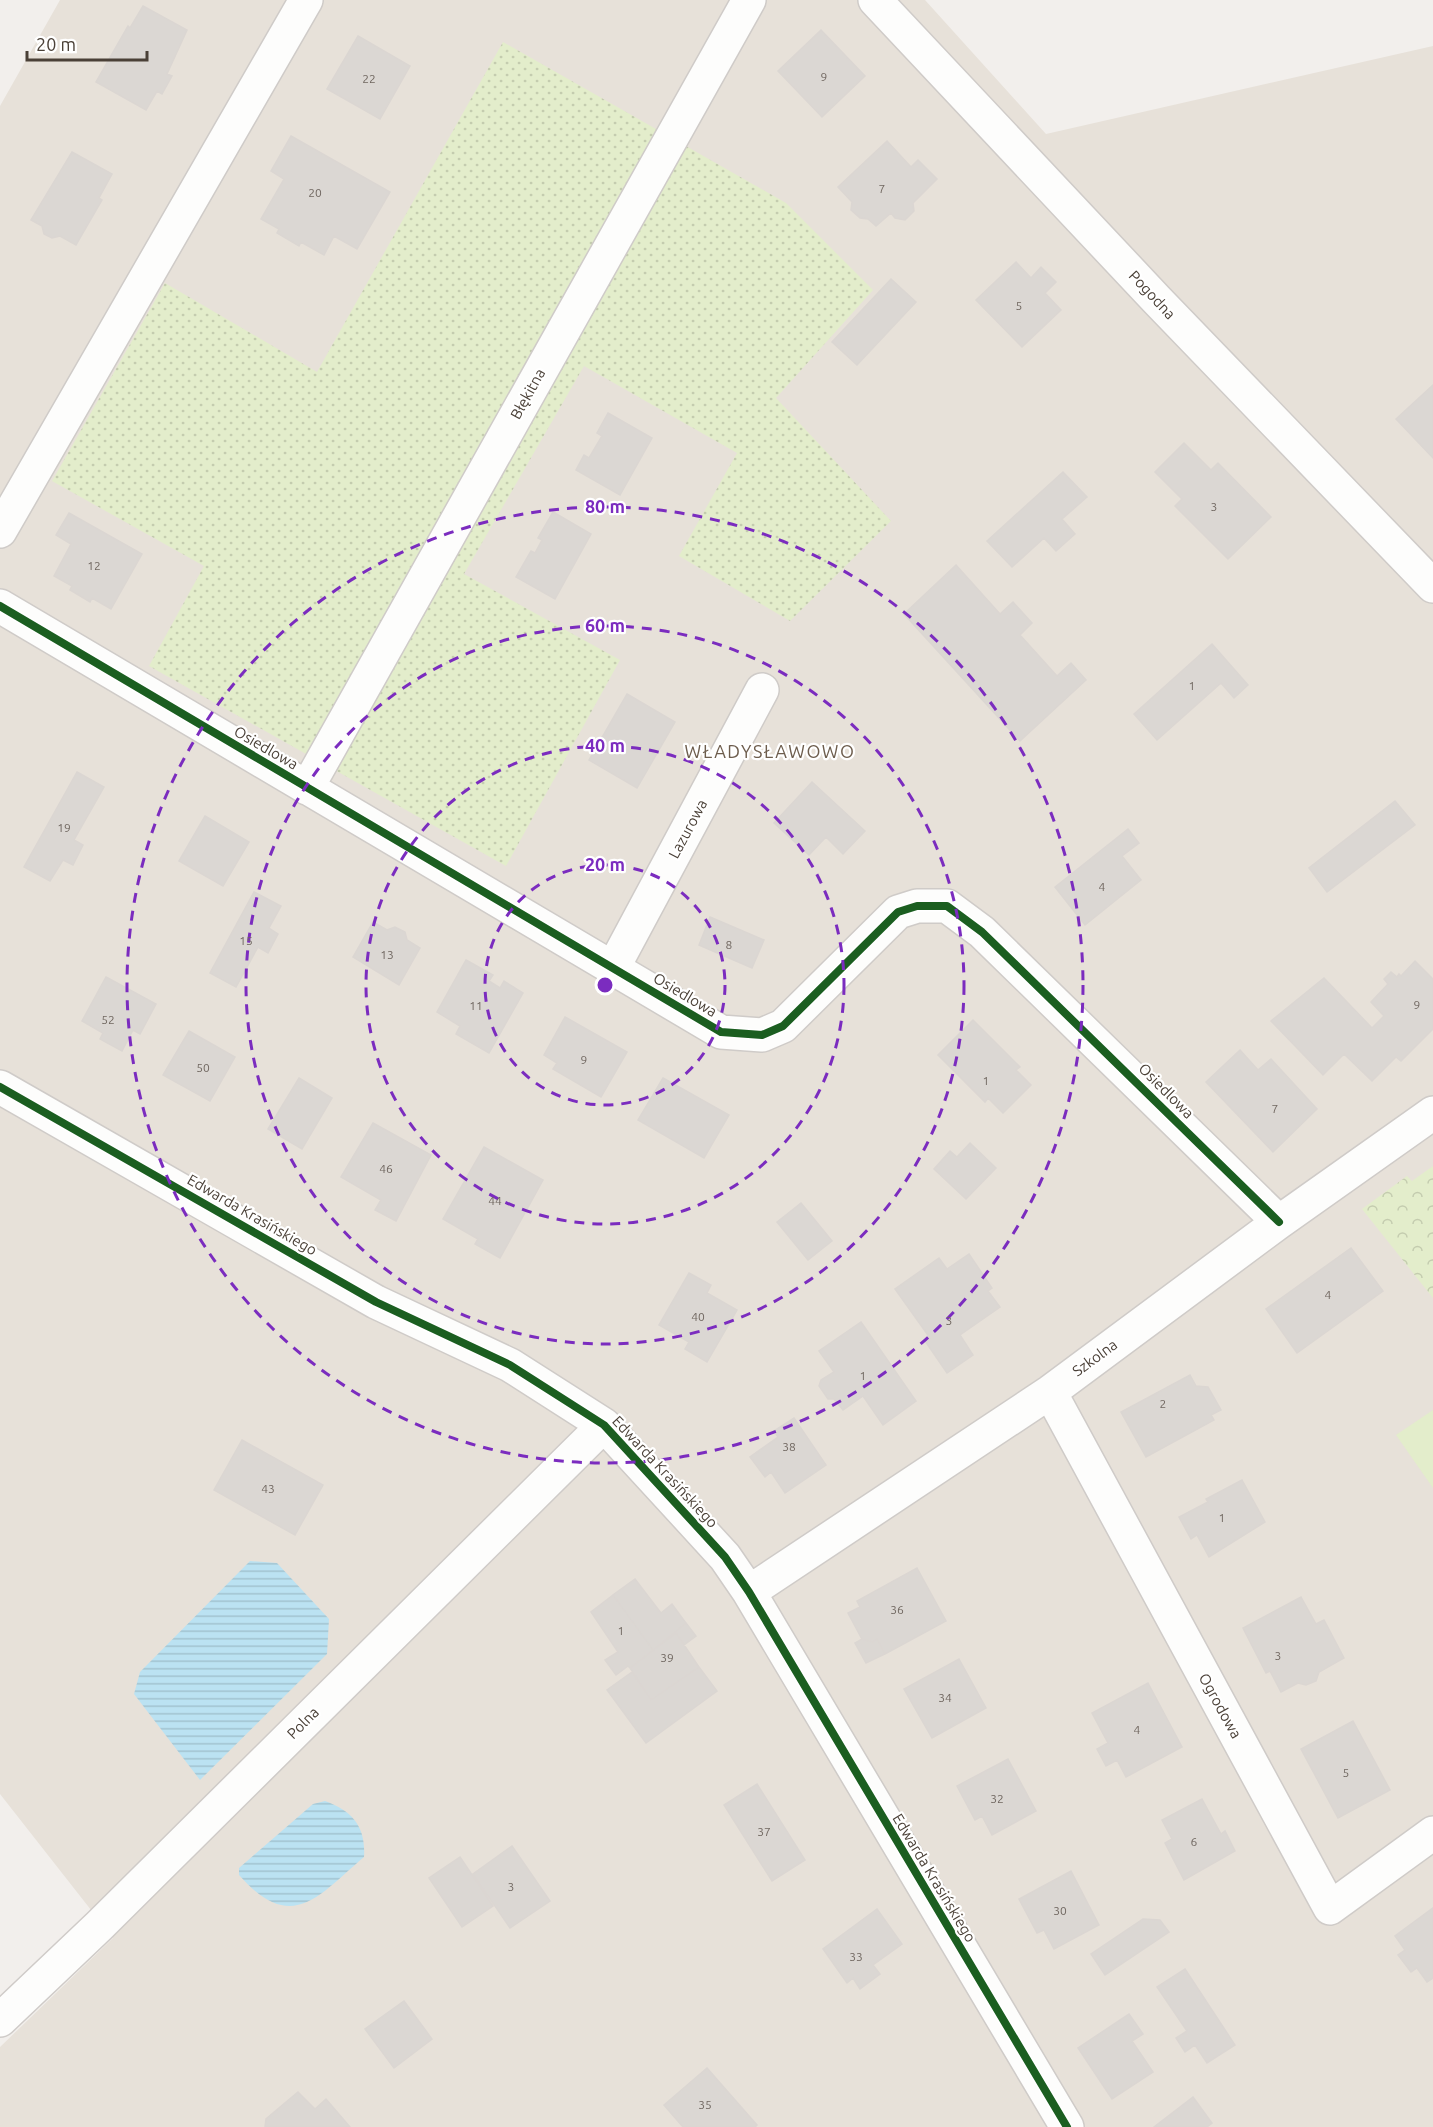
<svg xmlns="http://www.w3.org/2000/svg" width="1433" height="2127" viewBox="0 0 1433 2127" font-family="Ubuntu,sans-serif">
	<defs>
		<pattern id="grass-dots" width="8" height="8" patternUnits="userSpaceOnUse" patternTransform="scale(1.5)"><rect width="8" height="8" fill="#e3edcb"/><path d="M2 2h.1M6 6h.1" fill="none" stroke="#c4ccaf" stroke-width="1.8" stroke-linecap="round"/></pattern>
		<pattern id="forest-crowns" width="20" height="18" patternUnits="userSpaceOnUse" patternTransform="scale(1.5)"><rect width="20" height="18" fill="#e3edcb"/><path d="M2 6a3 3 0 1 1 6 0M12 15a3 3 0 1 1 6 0" fill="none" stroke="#c4ccaf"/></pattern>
		<pattern id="water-rules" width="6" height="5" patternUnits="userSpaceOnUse" patternTransform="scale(1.5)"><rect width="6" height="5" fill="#bbe2f2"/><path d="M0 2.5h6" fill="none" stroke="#a2c3d0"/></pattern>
	</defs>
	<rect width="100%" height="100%" fill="#f2efec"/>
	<path fill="#e7e1d9" d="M 60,0 L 925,0 L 1046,134 L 1433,46 L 1433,2127 L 0,2127 L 0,2047 L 113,1938 L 0,1794 L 0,106 Z"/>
	<path fill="url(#grass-dots)" d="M 503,42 L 786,203 L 873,290 L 776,398 L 891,521 L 790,621 L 679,556 L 737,453 L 584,366 L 464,574 L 620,660 L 506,866 L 149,666 L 204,566 L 52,481 L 165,283 L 317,372 Z"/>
	<path fill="url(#forest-crowns)" d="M 1433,1166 L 1433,1298 L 1362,1209 L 1407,1176 L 1412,1181 Z"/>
	<path fill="#e3edcb" d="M 1433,1410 L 1433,1488 L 1396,1435 Z"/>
	<path fill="url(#water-rules)" d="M 250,1561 L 277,1563 L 329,1619 L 327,1654 L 200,1780 L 134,1694 L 140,1672 Z
		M 325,1801 C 352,1811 366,1826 364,1857 C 318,1896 292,1935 239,1875 L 239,1868 L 313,1804 Z"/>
	<path fill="#dbd7d3" stroke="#dbd6d2" stroke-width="1.5" d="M 143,6 L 187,30 L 167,74 L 172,76 L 162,94 L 157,91 L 146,110 L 96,82 L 128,26 L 130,28 Z
		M 821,30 L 865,76 L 822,117 L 778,71 Z
		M 358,36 L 410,66 L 380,119 L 327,89 Z
		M 291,136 L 390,192 L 357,249 L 334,236 L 324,255 L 301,242 L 299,246 L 277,233 L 279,229 L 261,219 L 284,179 L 271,171 Z
		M 887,141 L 911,167 L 918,160 L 937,179 L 913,203 L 914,211 L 905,220 L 895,218 L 891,213 L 876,226 L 868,219 L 860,218 L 851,210 L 852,202 L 838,187 Z
		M 72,152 L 112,174 L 99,198 L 102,200 L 76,245 L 60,236 L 52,238 L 44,234 L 42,226 L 31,220 Z
		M 1016,262 L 1031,278 L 1041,267 L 1056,282 L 1045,293 L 1061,310 L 1022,347 L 976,300 Z
		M 891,279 L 916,302 L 857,365 L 832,342 Z
		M 1433,385 L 1433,458 L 1396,419 Z
		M 608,413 L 652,438 L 620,495 L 576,470 L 584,455 L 589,458 L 602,436 L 597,433 Z
		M 1184,443 L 1211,470 L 1218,463 L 1271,517 L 1228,559 L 1175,506 L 1182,499 L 1155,472 Z
		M 1063,472 L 1087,497 L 1062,519 L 1075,534 L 1056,551 L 1044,538 L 1012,567 L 987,541 Z
		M 553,512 L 591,534 L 555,599 L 516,577 L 531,551 L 535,553 L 542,540 L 538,538 Z
		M 69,513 L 142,554 L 111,609 L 92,598 L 90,602 L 70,590 L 72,586 L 54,576 L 71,544 L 56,535 Z
		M 956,565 L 1000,614 L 1013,602 L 1032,623 L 1020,635 L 1057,676 L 1071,663 L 1086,680 L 1020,741 L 904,614 Z
		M 1212,644 L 1248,685 L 1234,698 L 1221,683 L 1157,740 L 1134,714 Z
		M 627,694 L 675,722 L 637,788 L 589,760 Z
		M 77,772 L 104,787 L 74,840 L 83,845 L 73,865 L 63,860 L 50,881 L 24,867 Z
		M 812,782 L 865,831 L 843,854 L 826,837 L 809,855 L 774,823 Z
		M 1395,801 L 1415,825 L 1327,892 L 1309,868 Z
		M 205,816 L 249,842 L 223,886 L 179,861 Z
		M 1128,829 L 1139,843 L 1122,856 L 1141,880 L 1085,925 L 1055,887 Z
		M 254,892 L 281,906 L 269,928 L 278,934 L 268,953 L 258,947 L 236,987 L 210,973 Z
		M 710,917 L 764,940 L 752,968 L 699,945 Z
		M 373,922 L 387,930 L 395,927 L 405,932 L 407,940 L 420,948 L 399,985 L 353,957 Z
		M 466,960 L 493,975 L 489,981 L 500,988 L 504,981 L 523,993 L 489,1053 L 456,1034 L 460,1026 L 437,1012 Z
		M 1415,961 L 1433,979 L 1433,1029 L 1401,1061 L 1396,1057 L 1372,1081 L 1344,1054 L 1323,1075 L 1271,1021 L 1324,978 L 1372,1028 L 1384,1016 L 1371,1002 L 1388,984 L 1384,979 L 1391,972 L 1397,977 L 1399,974 L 1401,976 Z
		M 106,977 L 156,1004 L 140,1034 L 133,1030 L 122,1051 L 100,1039 L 103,1033 L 82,1021 Z
		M 565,1017 L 627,1052 L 601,1097 L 553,1069 L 557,1063 L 544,1055 Z
		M 973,1020 L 1020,1067 L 1016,1070 L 1031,1085 L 1003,1113 L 988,1098 L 985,1102 L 938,1055 Z
		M 189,1031 L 235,1057 L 210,1101 L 163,1075 Z
		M 1240,1050 L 1258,1070 L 1271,1059 L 1317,1109 L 1273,1152 L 1206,1082 Z
		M 299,1078 L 332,1098 L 302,1149 L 268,1129 Z
		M 663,1078 L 729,1115 L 704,1158 L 638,1120 Z
		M 373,1123 L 431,1155 L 396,1221 L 375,1210 L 381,1200 L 341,1177 Z
		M 970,1143 L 996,1168 L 966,1199 L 934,1169 L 950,1151 L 957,1157 Z
		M 484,1147 L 543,1180 L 500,1258 L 475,1244 L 478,1239 L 443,1219 Z
		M 801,1203 L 832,1241 L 808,1260 L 777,1222 Z
		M 1351,1248 L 1383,1291 L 1297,1353 L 1266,1309 Z
		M 969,1254 L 992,1288 L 988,1291 L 1000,1307 L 960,1335 L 973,1355 L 947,1373 L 925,1341 L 930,1338 L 895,1289 L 939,1258 L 947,1269 Z
		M 689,1273 L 711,1285 L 707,1293 L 737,1310 L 707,1362 L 685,1349 L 689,1342 L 659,1325 Z
		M 861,1322 L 916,1401 L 883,1425 L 863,1396 L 843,1410 L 834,1399 L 828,1399 L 819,1386 L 821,1380 L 834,1372 L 819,1351 Z
		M 1190,1375 L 1196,1386 L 1208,1387 L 1221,1410 L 1211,1415 L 1214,1420 L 1146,1457 L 1121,1412 Z
		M 794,1418 L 826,1465 L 785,1493 L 771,1472 L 765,1477 L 750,1457 L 778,1437 L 774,1431 Z
		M 242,1440 L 323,1485 L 295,1535 L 214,1490 Z
		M 1242,1480 L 1265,1522 L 1209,1557 L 1197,1535 L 1191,1539 L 1179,1517 L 1208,1502 L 1206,1499 Z
		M 917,1568 L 946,1621 L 885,1654 L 877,1639 L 872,1642 L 862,1639 L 848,1613 L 860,1607 L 857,1601 Z
		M 635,1579 L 661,1613 L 672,1604 L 686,1623 L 653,1650 L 613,1595 Z
		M 613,1595 L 653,1650 L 630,1668 L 628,1666 L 616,1675 L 605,1660 L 618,1652 L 591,1612 Z
		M 1301,1597 L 1316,1624 L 1324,1620 L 1344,1658 L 1319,1672 L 1316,1681 L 1306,1685 L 1298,1683 L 1281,1692 L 1270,1671 L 1266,1673 L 1243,1628 Z
		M 686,1623 L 696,1636 L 684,1645 L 675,1632 Z
		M 676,1633 L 699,1667 L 651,1700 L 630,1668 Z
		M 862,1639 L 872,1642 L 877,1639 L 885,1654 L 866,1663 L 855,1643 Z
		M 959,1659 L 986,1708 L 932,1738 L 904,1689 Z
		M 699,1667 L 717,1691 L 646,1743 L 607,1690 L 632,1672 L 651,1700 Z
		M 1148,1683 L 1182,1747 L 1126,1777 L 1117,1760 L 1106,1766 L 1097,1749 L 1108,1743 L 1092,1713 Z
		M 1353,1721 L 1390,1790 L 1338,1818 L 1301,1749 Z
		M 1008,1759 L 1036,1811 L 992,1835 L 982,1816 L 975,1820 L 957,1786 Z
		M 757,1784 L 805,1860 L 772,1881 L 724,1805 Z
		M 1202,1799 L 1221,1834 L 1225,1831 L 1235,1851 L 1184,1880 L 1165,1843 L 1172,1839 L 1162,1820 Z
		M 512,1846 L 550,1901 L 510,1928 L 473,1874 Z
		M 460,1857 L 493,1906 L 462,1927 L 429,1878 Z
		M 1071,1871 L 1099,1925 L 1054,1949 L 1044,1930 L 1037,1933 L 1019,1899 Z
		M 1433,1908 L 1433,1978 L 1427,1982 L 1417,1968 L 1411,1972 L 1398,1955 L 1405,1950 L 1395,1936 Z
		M 877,1909 L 902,1944 L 873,1965 L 880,1974 L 860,1989 L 853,1978 L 847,1983 L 823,1949 Z
		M 1143,1919 L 1160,1920 L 1169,1932 L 1105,1975 L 1091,1954 Z
		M 1185,1969 L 1235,2045 L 1207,2063 L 1195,2045 L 1185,2052 L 1176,2038 L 1187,2031 L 1157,1987 Z
		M 404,2001 L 432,2039 L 394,2068 L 365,2029 Z
		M 1129,2014 L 1143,2034 L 1132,2041 L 1153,2072 L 1112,2099 L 1078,2048 Z
		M 707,2068 L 757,2125 L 755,2127 L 683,2127 L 664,2105 Z
		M 298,2092 L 315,2109 L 326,2099 L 350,2127 L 265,2127 L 266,2119 Z
		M 1193,2097 L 1212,2123 L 1207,2127 L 1154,2127 Z"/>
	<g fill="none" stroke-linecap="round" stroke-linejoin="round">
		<defs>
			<path id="minor" d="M 875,0 L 1156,299 L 1433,586
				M 0,531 L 306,0
				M 0,606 L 721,1032 L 762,1035 L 783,1026 L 898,912 L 917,906 L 947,906 L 982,932 L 1279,1222
				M 307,788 L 749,0
				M 613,968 L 762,690
				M 0,1087 L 376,1302 L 510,1365 L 604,1425 L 725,1557 L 749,1592 L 1067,2127
				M 1050,1392 L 1330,1908 L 1433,1833
				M 749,1592 L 1050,1392 L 1279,1222 L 1433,1113
				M 0,2020 L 99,1926 L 604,1425"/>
		</defs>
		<use href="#minor" stroke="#cfcbc8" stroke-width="36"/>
		<use href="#minor" stroke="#fdfdfc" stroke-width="33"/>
		<defs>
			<path id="cycleway" d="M 0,606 L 721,1032 L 762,1035 L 783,1026 L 898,912 L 917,906 L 947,906 L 982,932 L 1279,1222
				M 0,1087 L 376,1302 L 510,1365 L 604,1425 L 725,1557 L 749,1592 L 1067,2127"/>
		</defs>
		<use href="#cycleway" stroke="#fff" stroke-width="11"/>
		<use href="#cycleway" stroke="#1b5e20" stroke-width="8"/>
	</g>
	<g fill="none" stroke="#7b2cbf" stroke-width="3" stroke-dasharray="10 8">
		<circle cx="605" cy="985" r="120"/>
		<circle cx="605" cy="985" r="239"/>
		<circle cx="605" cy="985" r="359"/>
		<circle cx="605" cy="985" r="478"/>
	</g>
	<g text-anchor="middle" stroke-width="4.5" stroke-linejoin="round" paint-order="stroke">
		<g font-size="12" fill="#706760">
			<text x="824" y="81">9</text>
			<text x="369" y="83">22</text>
			<text x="882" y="193">7</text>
			<text x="315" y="197">20</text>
			<text x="1019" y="310">5</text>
			<text x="1214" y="511">3</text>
			<text x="94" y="570">12</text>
			<text x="1192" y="690">1</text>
			<text x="64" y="832">19</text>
			<text x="1102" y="891">4</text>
			<text x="246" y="945">15</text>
			<text x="729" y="949">8</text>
			<text x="387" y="959">13</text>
			<text x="1417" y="1009">9</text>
			<text x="476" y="1010">11</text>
			<text x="108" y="1024">52</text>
			<text x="584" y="1064">9</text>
			<text x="203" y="1072">50</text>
			<text x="986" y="1085">1</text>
			<text x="1275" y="1113">7</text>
			<text x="386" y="1173">46</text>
			<text x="495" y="1205">44</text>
			<text x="1328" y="1299">4</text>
			<text x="698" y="1321">40</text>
			<text x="949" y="1325">3</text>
			<text x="863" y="1380">1</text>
			<text x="1163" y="1408">2</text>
			<text x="789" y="1451">38</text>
			<text x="268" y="1493">43</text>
			<text x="1222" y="1522">1</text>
			<text x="897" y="1614">36</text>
			<text x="621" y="1635">1</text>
			<text x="1278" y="1660">3</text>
			<text x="667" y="1662">39</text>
			<text x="945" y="1702">34</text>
			<text x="1137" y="1734">4</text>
			<text x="1346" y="1777">5</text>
			<text x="997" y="1803">32</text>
			<text x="764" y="1836">37</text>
			<text x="1194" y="1846">6</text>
			<text x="511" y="1891">3</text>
			<text x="1060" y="1915">30</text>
			<text x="856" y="1961">33</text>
			<text x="705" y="2109">35</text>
		</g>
		<g font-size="15" fill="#4a4037" stroke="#fff">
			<text transform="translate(1152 295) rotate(47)" y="5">Pogodna</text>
			<text transform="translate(528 394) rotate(-61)" y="5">Błękitna</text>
			<text transform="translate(266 748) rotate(30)" y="5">Osiedlowa</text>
			<text transform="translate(688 829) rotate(-62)" y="5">Lazurowa</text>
			<text transform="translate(685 995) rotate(31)" y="5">Osiedlowa</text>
			<text transform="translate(1166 1091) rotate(45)" y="5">Osiedlowa</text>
			<text transform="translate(252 1215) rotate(30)" y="5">Edwarda Krasińskiego</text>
			<text transform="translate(1095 1358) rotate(-36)" y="5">Szkolna</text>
			<text transform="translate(665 1472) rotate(47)" y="5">Edwarda Krasińskiego</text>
			<text transform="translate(1220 1706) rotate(61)" y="5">Ogrodowa</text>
			<text transform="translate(303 1723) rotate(-45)" y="5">Polna</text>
			<text transform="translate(934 1878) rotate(59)" y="5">Edwarda Krasińskiego</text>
		</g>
		<g font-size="18" letter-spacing="1.5" fill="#6d5d4d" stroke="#fff">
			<text x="770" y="758">WŁADYSŁAWOWO</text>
		</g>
	</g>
	<circle cx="605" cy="985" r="9" fill="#7b2cbf" stroke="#fff" stroke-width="3"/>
	<g font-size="18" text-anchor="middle" font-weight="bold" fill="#7b2cbf" stroke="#fff" stroke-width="4.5" stroke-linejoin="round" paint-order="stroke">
		<text x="605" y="513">80 m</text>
		<text x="605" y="632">60 m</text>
		<text x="605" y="752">40 m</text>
		<text x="605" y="871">20 m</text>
	</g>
	<path d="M27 51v9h120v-9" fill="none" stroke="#4a4037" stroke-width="3"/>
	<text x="36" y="51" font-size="18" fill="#4a4037" stroke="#ffffff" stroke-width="4.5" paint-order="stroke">20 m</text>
</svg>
